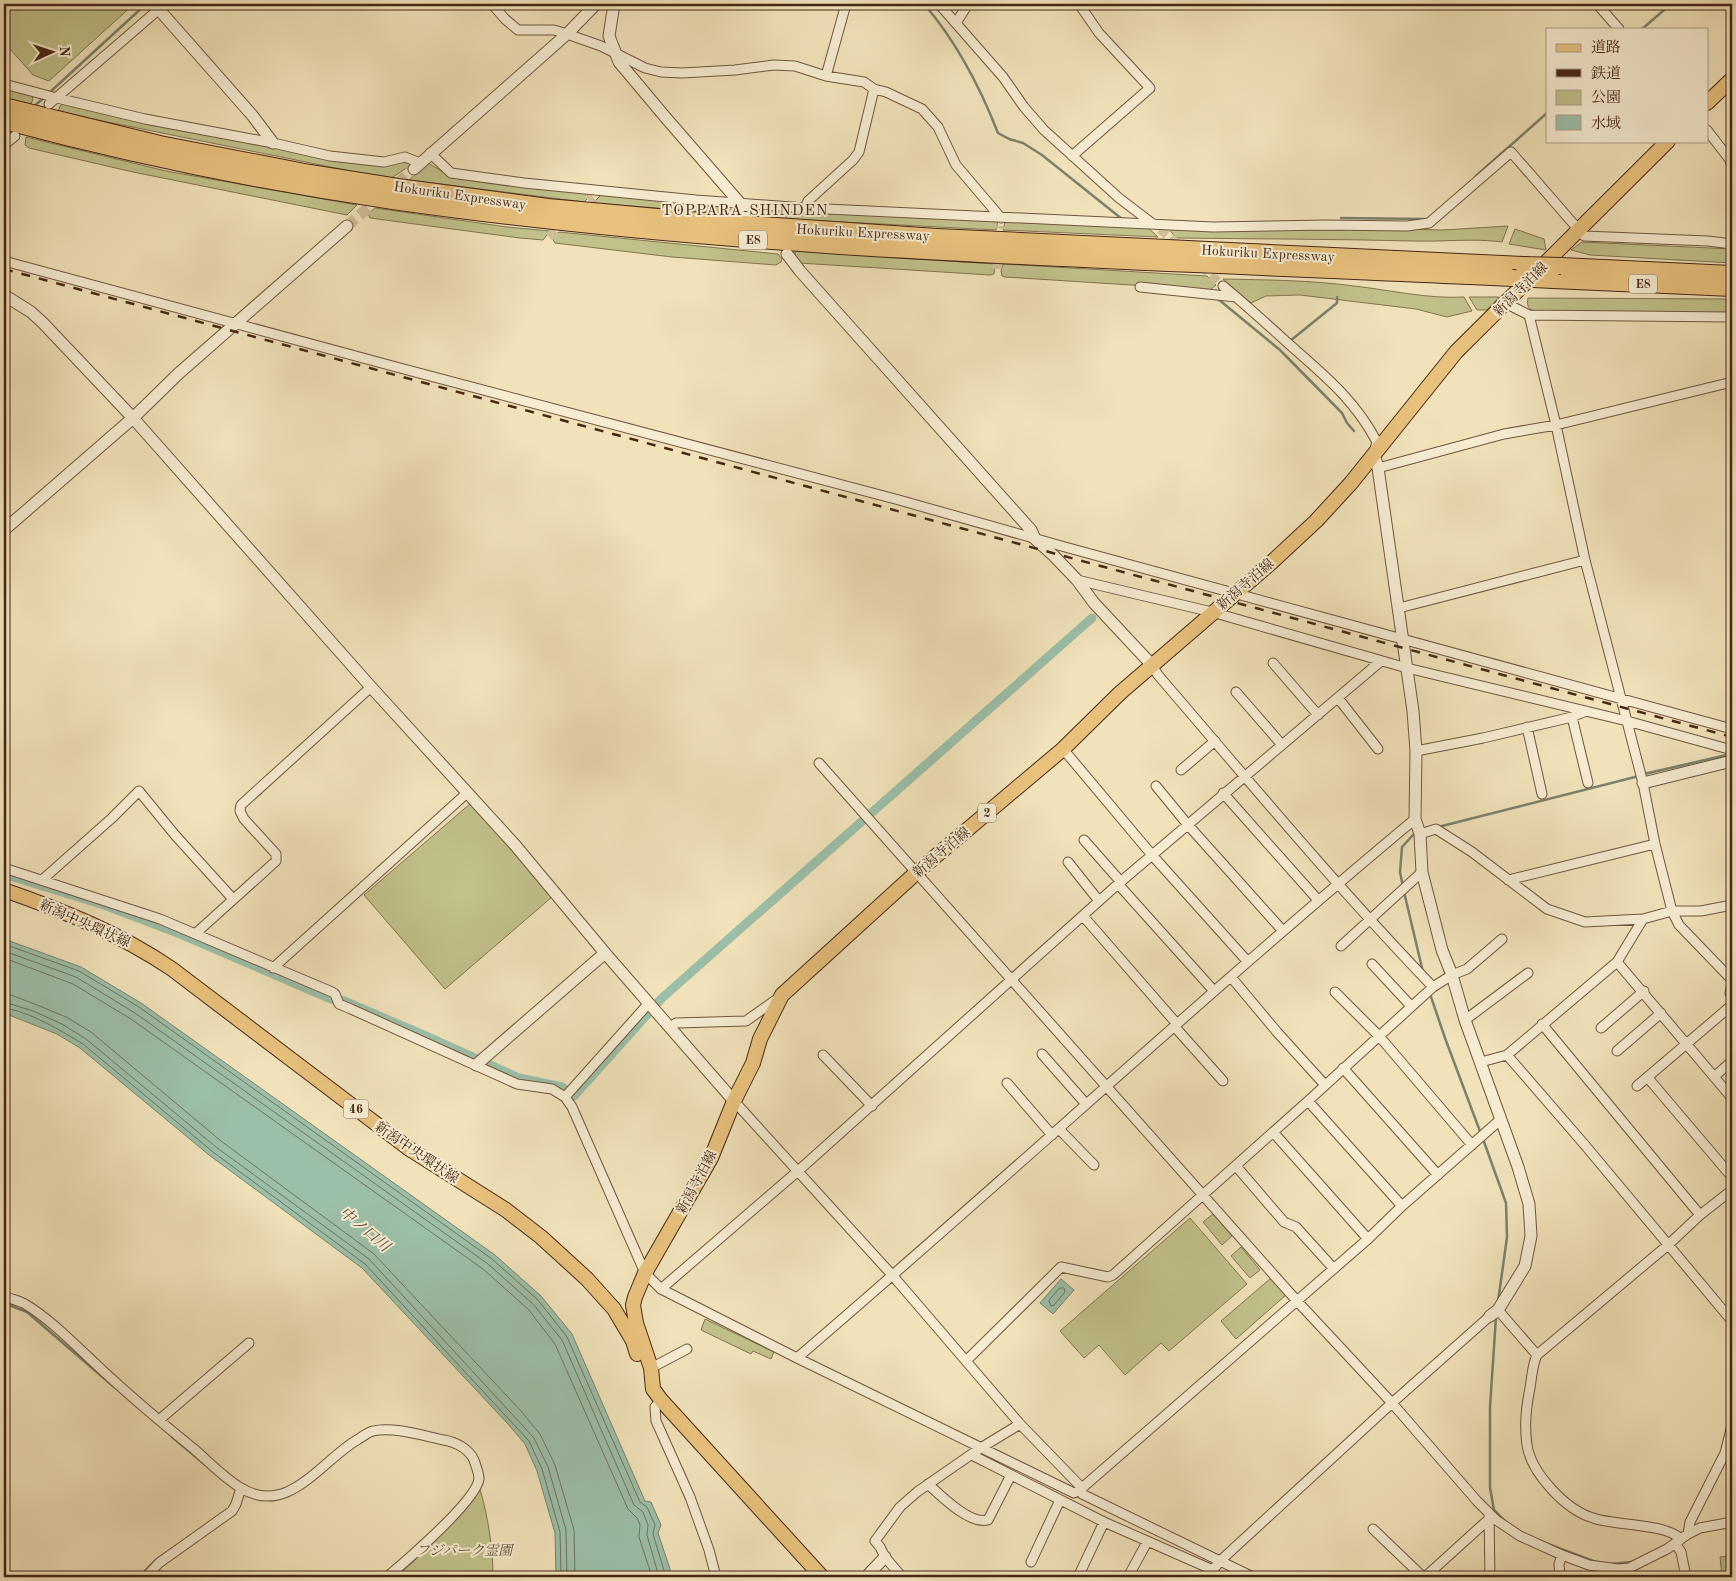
<svg xmlns="http://www.w3.org/2000/svg" width="1736" height="1581" viewBox="0 0 1736 1581" font-family="'Old Standard TT','Noto Serif JP',serif">
	<rect width="100%" height="100%" fill="#f1e2ba"/>
	<filter id="stains"><feTurbulence type="fractalNoise" baseFrequency=".004" numOctaves="4"/><feColorMatrix values="0 0 0 0 .2 0 0 0 0 .09 0 0 0 0 .02 0 0 0 .5 -.17"/></filter>
	<radialGradient id="worn" r=".72"><stop offset=".6" stop-color="#630" stop-opacity="0"/><stop offset="1" stop-color="#630" stop-opacity=".3"/></radialGradient>
	<path fill="#c1c18b" stroke="#847450" d="M 4,4 L 134,4 L 49,81 L 33,75 L 4,42 Z
		M 4,87 L 32,95 L 33,100 L 30,105 L 4,98 Z
		M 65,103 L 269,146 L 401,162 L 408,163 L 411,165 L 390,179 L 58,112 L 60,106 Z
		M 26,137 L 166,171 L 357,205 L 347,215 L 133,172 L 29,148 L 25,145 Z
		M 428,163 L 450,176 L 594,192 L 584,202 L 409,180 Z
		M 602,194 L 734,206 L 744,215 L 593,203 Z
		M 762,206 L 998,220 L 996,230 L 767,218 L 752,215 L 754,210 Z
		M 375,208 L 507,227 L 550,231 L 543,240 L 520,238 L 370,218 L 368,214 Z
		M 1005,222 L 1147,227 L 1158,237 L 1003,230 Z
		M 1508,226 L 1502,242 C 1473,238 1443,242 1414,241 C 1335,239 1256,239 1176,238 L 1169,229 L 1396,229 L 1443,230 Z
		M 1515,229 L 1544,239 L 1546,250 L 1509,244 Z
		M 559,232 L 778,254 L 782,259 L 781,262 L 776,265 L 672,257 L 555,243 L 552,238 Z
		M 1582,242 L 1732,249 L 1732,263 L 1590,255 L 1571,250 Z
		M 795,251 L 995,264 L 994,274 L 990,275 L 799,263 L 795,259 Z
		M 1003,264 L 1207,276 L 1216,285 L 1210,290 L 1005,277 L 1002,276 L 1001,271 Z
		M 1223,279 C 1266,280 1310,280 1354,286 C 1390,290 1427,299 1464,297 L 1472,311 L 1447,317 L 1416,309 L 1300,295 L 1266,296 L 1251,303 Z
		M 1469,297 L 1499,297 L 1487,310 L 1477,310 Z
		M 1528,298 L 1732,299 L 1732,313 L 1534,311 C 1527,308 1527,305 1528,298 Z
		M 471,803 L 552,897 L 445,989 L 364,895 Z
		M 1213,1214 L 1232,1236 L 1222,1245 L 1203,1222 Z
		M 1190,1218 L 1247,1284 L 1169,1351 L 1161,1343 L 1125,1375 L 1099,1345 L 1084,1358 L 1060,1331 Z
		M 1241,1247 L 1260,1270 L 1250,1278 L 1231,1256 Z
		M 1271,1278 L 1286,1295 L 1236,1339 L 1221,1321 Z
		M 705,1319 L 774,1352 L 771,1359 L 753,1351 L 751,1354 L 701,1330 Z
		M 480,1489 C 488,1517 493,1548 493,1577 L 397,1577 L 441,1535 Z
		M 1732,1556 L 1732,1577 L 1722,1577 L 1720,1557 Z"/>
	<path fill="#9cbfa9" stroke="#7a826e" d="M 4,939 L 81,967 L 141,1003 L 495,1255 L 541,1296 L 572,1334 L 645,1501 L 651,1502 L 661,1525 L 658,1533 L 670,1569 L 671,1577 L 556,1577 L 555,1533 L 537,1471 L 525,1444 L 508,1424 L 362,1268 L 209,1155 L 80,1048 L 57,1034 L 4,1013 Z
		M 1061,1279 L 1074,1290 L 1053,1314 L 1040,1303 Z"/>
	<g fill="none" stroke-linecap="round" stroke-linejoin="round">
		<path stroke="#717360" stroke-width="1" d="M 4,944 L 79,971 L 139,1007 L 492,1259 L 538,1300 L 567,1337 L 640,1502 L 647,1507 L 655,1525 L 653,1534 L 666,1577
			M 4,951 L 76,977 L 135,1013 L 488,1264 L 533,1304 L 562,1340 L 634,1505 L 643,1512 L 648,1525 L 647,1535 L 659,1577
			M 4,958 L 73,984 L 131,1019 L 483,1269 L 528,1309 L 555,1344 L 628,1509 L 637,1518 L 640,1525 L 639,1537 L 652,1577
			M 4,994 L 11,995 L 37,1005 L 66,1017 L 91,1032 L 221,1141 L 374,1254 L 521,1411 L 540,1434 L 555,1465 L 574,1530 L 575,1577
			M 4,1002 L 33,1011 L 62,1024 L 86,1039 L 216,1147 L 369,1259 L 534,1438 L 548,1467 L 566,1530 L 567,1577
			M 4,1008 C 28,1011 62,1031 83,1044 L 213,1152 L 365,1264 L 529,1441 L 542,1469 L 560,1532 L 561,1577
			M 1060,1288 L 1064,1288 L 1065,1292 L 1054,1305 L 1051,1306 L 1049,1301 Z"/>
		<path stroke="#7a826e" stroke-width="2.5" d="M 924,4 C 956,41 980,87 998,133 L 1009,139 L 1023,143 L 1042,155 L 1122,219
			M 617,5 L 656,7 L 708,4
			M 1642,29 L 1671,4
			M 49,93 L 146,4
			M 34,106 L 45,97
			M 4,134 L 10,129
			M 1476,176 L 1547,113
			M 1341,218 L 1425,219
			M 1218,299 L 1280,350 L 1342,413 L 1347,423 L 1354,431
			M 1290,341 L 1337,303 L 1337,297
			M 1644,774 L 1731,754
			M 1438,827 L 1639,776
			M 1403,887 L 1400,872 L 1402,847 L 1413,835 L 1416,834
			M 1404,892 L 1423,972
			M 1430,994 L 1445,1038 L 1481,1134
			M 1483,1139 L 1506,1203 L 1507,1237 L 1498,1302
			M 4,1303 L 27,1312 L 113,1386
			M 1496,1317 L 1490,1407 L 1490,1488 L 1494,1510 L 1505,1521
			M 172,1437 L 208,1467
			M 1545,1543 L 1596,1562
			M 1611,1564 L 1631,1562 L 1632,1564
			M 1634,1569 L 1635,1577
			M 139,1577 L 157,1559 L 182,1542"/>
		<path stroke="#9cbfa9" stroke-width="9" d="M 4,874 L 104,905 L 178,933 L 331,999 L 344,1001 L 426,1036 L 519,1078 L 562,1087 L 574,1096 L 662,998 L 1092,618"/>
		<path stroke="#cfbd99" stroke-width="9" stroke-dasharray="9 4.5" stroke-linecap="butt" d="M 579,210 L 593,197
			M 1160,229 L 1181,247
			M 549,237 L 566,222
			M 1201,266 L 1223,286
			M 997,269 L 1000,226"/>
		<path stroke="#cfbd99" stroke-width="11" stroke-dasharray="11 5.5" stroke-linecap="butt" d="M 347,226 L 414,169"/>
		<defs>
			<path id="minor" d="M 492,4 L 505,19 L 518,30 L 554,30 L 567,34 L 601,46 L 645,68 L 661,72 L 682,73 L 735,70 L 774,65 L 795,66 L 826,76 L 864,82 L 874,89 L 886,92 L 922,109 L 938,127 L 956,165 L 1001,218
				M 939,4 L 1003,77 L 1024,107 L 1044,130 L 1119,198 L 1153,224
				M 1597,4 L 1619,29
				M 956,23 L 968,4
				M 826,76 L 846,4
				M 4,84 L 57,98 L 145,119 L 273,143 L 330,156 L 384,162 L 405,157 L 420,163
				M 49,104 L 165,4
				M 1707,130 L 1730,160 L 1732,166
				M 4,145 L 15,136
				M 430,153 L 451,173 L 524,183 L 696,200 L 805,208 L 1213,227 L 1324,225 L 1407,226 L 1429,223 L 1511,152 L 1584,236 L 1708,241 L 1732,244
				M 1072,156 L 1150,88 L 1099,33 L 1079,4
				M 805,208 L 808,201 L 853,160 L 859,152 L 874,89
				M 4,261 L 400,368 L 899,500 L 1065,547 L 1732,729
				M 1223,286 C 1246,305 1268,325 1290,345 C 1325,376 1355,400 1377,442 L 1374,452
				M 1140,287 L 1236,297
				M 1507,304 L 1529,315 L 1556,425 L 1585,560 L 1643,783 L 1655,844 L 1672,911 L 1679,925 L 1732,980
				M 1529,315 L 1732,317
				M 1378,468 L 1504,434 L 1556,425 L 1732,382
				M 1077,580 L 1212,612 L 1407,668 L 1627,721 L 1732,750
				M 1399,608 L 1585,560
				M 1273,663 L 1318,715
				M 1151,664 L 1158,675 C 1248,780 1337,887 1433,987
				M 1236,692 L 1282,745
				M 1338,698 L 1378,749
				M 1572,717 L 1588,783
				M 1527,727 L 1542,794
				M 1063,749 L 1152,855 L 1248,962
				M 1416,751 L 1483,738 L 1572,717 L 1586,711
				M 819,763 L 1297,1301 L 1392,1403 L 1477,1501 L 1496,1520 L 1520,1536 L 1562,1555 L 1589,1565 L 1618,1569 L 1629,1568 L 1667,1549 L 1688,1534 L 1700,1528 L 1732,1522
				M 1181,770 L 1215,741
				M 1156,786 L 1188,825 L 1283,931
				M 1223,793 L 1318,900
				M 1420,834 L 1436,829 L 1472,852 L 1547,909 L 1585,922 L 1643,919 L 1672,911 L 1701,911 L 1732,905
				M 1084,840 L 1121,882
				M 1068,862 L 1099,901
				M 4,868 L 160,919 L 332,992 L 335,994 L 339,1004 L 351,1009 L 517,1084 L 552,1089 L 565,1097 L 572,1107 L 645,1273 L 661,1289 L 797,1358 L 1074,1493 L 1082,1488 L 1368,1239 L 1402,1206 L 1500,1120
				M 42,880 L 112,818 L 139,791 L 175,835 L 233,899
				M 1508,880 L 1655,844
				M 1118,884 L 1214,991
				M 1083,916 L 1177,1024
				M 195,934 L 276,861 L 276,854 L 244,819 L 240,811 L 241,805 L 371,687
				M 1341,946 L 1422,872
				M 1617,962 L 1732,1098
				M 1372,964 L 1411,1006
				M 273,968 L 467,793
				M 1231,977 L 1277,1032 L 1325,1085
				M 1732,983 L 1730,993 L 1732,995
				M 1335,992 L 1379,1036 L 1472,1145
				M 1465,1020 L 1528,973
				M 1542,1024 L 1700,1215
				M 1174,1026 L 1223,1081
				M 671,1027 L 676,1023 L 746,1021 L 777,999
				M 1601,1028 L 1644,991
				M 1617,1051 L 1661,1013
				M 1042,1054 L 1086,1104
				M 823,1055 L 872,1106
				M 1507,1055 L 1584,1144 L 1732,1321
				M 1481,1062 L 1507,1055 L 1617,962 L 1643,919
				M 1343,1068 L 1438,1175
				M 1715,1076 L 1732,1061
				M 1648,1078 L 1732,1177
				M 1007,1083 L 1052,1135
				M 1637,1086 L 1732,1005
				M 565,1097 L 649,1003
				M 734,1101 L 893,1276 L 1020,1424 L 1082,1488 L 1082,1494 L 1253,1577
				M 1308,1101 L 1402,1206
				M 1059,1129 L 1094,1165
				M 1273,1132 L 1368,1239
				M 1236,1166 L 1284,1222 L 1296,1227 L 1334,1269
				M 661,1289 L 798,1171 L 1118,884 L 1381,661
				M 4,1296 C 11,1299 19,1301 25,1304 C 53,1321 76,1346 100,1368 C 130,1396 162,1423 194,1449 C 209,1462 224,1478 241,1488 C 288,1517 321,1461 357,1440 C 362,1437 368,1432 373,1431 C 393,1426 424,1436 444,1440 C 456,1442 469,1449 474,1460 C 476,1466 479,1473 479,1479 C 476,1501 406,1561 387,1577
				M 1498,1310 L 1537,1355
				M 797,1358 C 1005,1180 1205,994 1415,819
				M 967,1360 L 1061,1267 L 1108,1277 L 1113,1275 L 1308,1101 L 1433,987 L 1452,975 L 1467,969 L 1502,939
				M 651,1368 L 687,1349
				M 661,1400 L 655,1407 L 656,1421 L 690,1497 L 709,1550 L 716,1577
				M 159,1420 L 249,1343
				M 972,1455 L 1104,1522 L 1213,1570
				M 928,1484 C 941,1496 970,1525 988,1520 L 1011,1475
				M 1489,1515 L 1490,1577
				M 1373,1529 L 1423,1577
				M 1688,1534 L 1690,1522 L 1725,1453 L 1732,1425
				M 1681,1539 C 1664,1523 1616,1526 1593,1518 C 1566,1510 1531,1473 1527,1445 C 1524,1425 1526,1407 1530,1388 C 1532,1376 1532,1366 1537,1355 L 1668,1245 L 1700,1215 L 1732,1190
				M 1675,1543 L 1681,1552 L 1686,1577
				M 1031,1562 L 1060,1500
				M 146,1577 L 159,1563 L 232,1511 L 236,1504 L 241,1488
				M 902,1577 L 885,1557 L 880,1547 L 875,1541 L 900,1507 L 917,1492 L 979,1449 L 1020,1424
				M 1078,1577 L 1104,1522
				M 1128,1577 L 1147,1542
				M 1209,1577 L 1213,1570 L 1220,1561 L 1392,1403 L 1490,1316
				M 1425,1577 L 1489,1519
				M 1560,1577 L 1559,1564 L 1562,1555"/>
			<path id="tertiary" d="M 154,4 L 252,115 L 273,143
				M 614,4 L 609,36 L 619,62 L 666,118 L 739,202 L 745,213
				M 414,169 L 567,34 L 596,4
				M 787,254 L 800,271 L 1031,530 L 1035,539 L 1054,556 L 1077,580 L 1094,603 L 1151,664
				M 4,295 L 31,312 L 43,323 L 133,418 L 371,687 L 515,845 L 605,953 L 734,1101
				M 1374,454 L 1378,468 L 1413,711 L 1416,751 L 1415,819 L 1420,834 L 1422,872 L 1442,950 L 1452,975 L 1465,1020 L 1518,1167 L 1529,1204 L 1531,1236 L 1525,1266 L 1498,1310 L 1490,1316
				M 4,530 L 133,418 L 178,374 L 347,226
				M 1643,783 L 1732,761
				M 476,1065 L 605,953
				M 866,1577 L 885,1557"/>
			<path id="primary" d="M 1707,103 L 1732,79
				M 4,890 C 64,911 119,933 172,969 L 408,1148 L 506,1210 L 541,1237 L 587,1279 L 614,1309 L 633,1341 L 637,1354
				M 822,1577 L 661,1400 L 653,1389 L 651,1368 L 636,1323 L 633,1305 L 635,1297 L 645,1273 L 711,1158 L 734,1101 L 753,1063 L 760,1039 L 782,995 L 917,872 L 1063,749 L 1120,693 L 1272,562 L 1316,521 L 1351,483 L 1456,352 L 1668,141"/>
			<path id="motorway" d="M 4,106 L 160,144 L 310,173 L 398,187 L 548,207 L 701,221 L 937,237 L 1523,265
				M 4,121 C 131,155 262,182 393,201 C 763,254 1139,260 1512,278
				M 1561,266 L 1732,274
				M 1553,280 L 1732,288"/>
		</defs>
		<use href="#minor" stroke="#71563f" stroke-width="11"/>
		<use href="#tertiary" stroke="#71563f" stroke-width="13"/>
		<use href="#primary" stroke="#462716" stroke-width="16"/>
		<use href="#motorway" stroke="#462716" stroke-width="18"/>
		<use href="#minor" stroke="#f6ecd2" stroke-width="9"/>
		<use href="#tertiary" stroke="#f6ecd2" stroke-width="11"/>
		<use href="#primary" stroke="#e8c17d" stroke-width="14"/>
		<use href="#motorway" stroke="#e8c17d" stroke-width="16"/>
		<path stroke="#462716" stroke-width="2.5" stroke-dasharray="9 9" stroke-linecap="butt" d="M 4,269 L 1732,737"/>
		<defs>
			<path id="motorway-bridge" d="M 1523,265 L 1561,266
				M 1512,278 L 1553,280"/>
		</defs>
		<use href="#motorway-bridge" stroke="#462716" stroke-width="18" stroke-linecap="butt"/>
		<use href="#motorway-bridge" stroke="#e8c17d" stroke-width="16"/>
	</g>
	<g text-anchor="middle" stroke-width="4" stroke-linejoin="round" paint-order="stroke">
		<g fill="#f6ecd2" stroke="#7b624e" stroke-width="1">
			<rect x="739" y="230.5" width="28" height="19" rx="4"/>
			<rect x="1629" y="274.5" width="28" height="19" rx="4"/>
			<rect x="978" y="803.5" width="18" height="19" rx="4"/>
			<rect x="343.5" y="1099.5" width="25" height="19" rx="4"/>
		</g>
		<g font-size="12" font-weight="bold" fill="#462716">
			<text x="753" y="244">E8</text>
			<text x="1643" y="288">E8</text>
			<text x="987" y="817">2</text>
			<text x="356" y="1113">46</text>
		</g>
		<g font-size="14" fill="#462716" stroke="#f6ecd2">
			<text transform="translate(460 195) rotate(8)" y="5">Hokuriku Expressway</text>
			<text transform="translate(863 232) rotate(3)" y="5">Hokuriku Expressway</text>
			<text transform="translate(1268 253) rotate(3)" y="5">Hokuriku Expressway</text>
			<text transform="translate(1520 289) rotate(-45)" y="5">新潟寺泊線</text>
			<text transform="translate(1245 584) rotate(-41)" y="5">新潟寺泊線</text>
			<text transform="translate(941 852) rotate(-40)" y="5">新潟寺泊線</text>
			<text transform="translate(85 923) rotate(24)" y="5">新潟中央環状線</text>
			<text transform="translate(417 1152) rotate(34)" y="5">新潟中央環状線</text>
			<text transform="translate(696 1182) rotate(-62)" y="5">新潟寺泊線</text>
		</g>
		<g font-size="14" font-style="italic" fill="#654e33" stroke="#f6ecd2">
			<text x="464" y="1555">フジパーク霊園</text>
		</g>
		<g font-size="15" letter-spacing="1" fill="#462716" stroke="#f6ecd2">
			<text x="745" y="215">TOPPARA-SHINDEN</text>
		</g>
		<g font-size="15" font-style="italic" fill="#5c4d3b" stroke="#f6ecd2">
			<text transform="translate(365 1229) rotate(40)" y="5">中ノ口川</text>
		</g>
	</g>
	<rect width="1736" height="1581" fill="none" stroke="#f1e2ba" stroke-width="20"/>
	<rect x="5" y="5" width="1726" height="1571" fill="none" stroke="#462716" stroke-width="2.5"/>
	<rect x="10" y="10" width="1716" height="1561" fill="none" stroke="#462716"/>
	<rect x="1546" y="28" width="162" height="115" fill="#f6ecd2" stroke="#b09d87"/>
	<rect x="1556" y="44" width="25" height="8" fill="#e8c17d" stroke="#b09d87"/>
	<text x="1591" y="52" font-size="15" fill="#462716">道路</text>
	<rect x="1556" y="69" width="25" height="8" fill="#462716" stroke="#b09d87"/>
	<text x="1591" y="78" font-size="15" fill="#462716">鉄道</text>
	<rect x="1556" y="90" width="25" height="15" fill="#c1c18b" stroke="#b09d87"/>
	<text x="1591" y="102" font-size="15" fill="#462716">公園</text>
	<rect x="1556" y="115" width="25" height="15" fill="#9cbfa9" stroke="#b09d87"/>
	<text x="1591" y="128" font-size="15" fill="#462716">水域</text>
	<g transform="translate(52 52) rotate(87)" stroke="#f6ecd2" stroke-width="4" paint-order="stroke">
	<path d="M0-4L9 19L0 12L-9 19Z" fill="#462716"/>
	<text y="-8" font-size="14" font-weight="bold" text-anchor="middle" fill="#462716">N</text>
	</g>
	<rect width="100%" height="100%" filter="url(#stains)"/>
	<rect width="100%" height="100%" fill="url(#worn)"/>
</svg>
